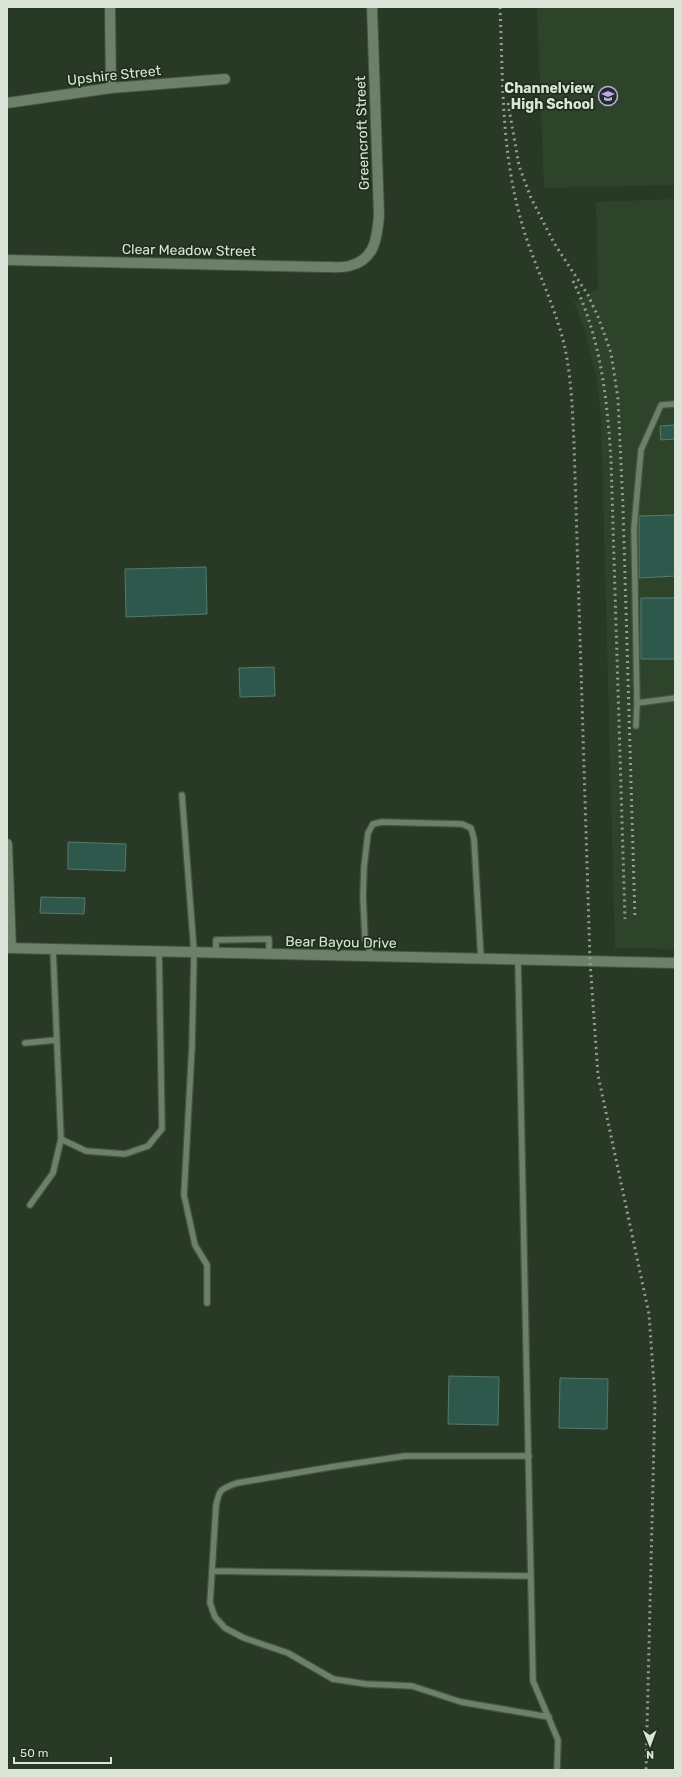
<svg xmlns="http://www.w3.org/2000/svg" width="682" height="1777" viewBox="0 0 682 1777" font-family="Rubik,sans-serif">
	<rect width="100%" height="100%" fill="#283925"/>
	<path fill="#2d442a" d="M 537,7 L 675,7 L 675,185 L 544,188 Z
		M 675,199 L 675,949 L 615,948 L 601,415 L 596,377 L 586,334 L 574,302 L 598,289 L 596,202 Z"/>
	<path fill="#2f584c" stroke="#58796e" d="M 675,425 L 675,439 L 661,440 L 660,426 Z
		M 675,515 L 675,576 L 639,578 L 639,516 Z
		M 206,567 L 207,614 L 126,617 L 125,569 Z
		M 641,598 L 675,598 L 675,659 L 641,659 Z
		M 274,667 L 275,696 L 240,697 L 239,668 Z
		M 68,842 L 126,844 L 125,871 L 68,869 Z
		M 41,897 L 85,898 L 84,914 L 40,913 Z
		M 449,1376 L 499,1377 L 498,1425 L 448,1424 Z
		M 560,1378 L 608,1379 L 607,1429 L 559,1428 Z"/>
	<g fill="none" stroke-linecap="round" stroke-linejoin="round">
		<defs>
			<path id="service" d="M 637,703 L 634,528 L 641,450 L 661,405 L 675,404
				M 636,726 L 637,703 L 675,698
				M 182,795 L 194,952 L 192,1046 L 184,1195 L 195,1245 L 207,1265 L 207,1303
				M 216,953 L 216,940 L 269,939 L 269,954
				M 372,956 L 365,939 L 363,897 L 364,867 L 368,833 L 373,824 L 382,822 L 462,824 L 471,828 L 474,839 L 481,959
				M 518,960 L 533,1681 L 558,1740 L 557,1770
				M 25,1043 L 56,1040
				M 61,1139 L 86,1151 L 125,1154 L 148,1146 L 162,1129 L 159,951
				M 30,1205 L 53,1173 L 61,1139 L 53,949
				M 529,1456 L 405,1456 L 331,1467 L 237,1483 C 221,1489 219,1489 216,1506 L 210,1603 L 215,1617 L 225,1628 L 244,1638 L 288,1653 L 333,1679 L 366,1684 L 412,1686 L 461,1702 L 549,1717
				M 212,1571 L 531,1576"/>
			<path id="minor" d="M 110,7 L 111,88
				M 7,103 L 111,88 L 225,79
				M 7,260 L 324,267 C 332,267 341,268 349,266 C 375,260 377,238 379,216 L 372,7
				M 7,844 L 11,948
				M 7,948 L 675,963"/>
		</defs>
		<use href="#service" stroke="#455342" stroke-width="8"/>
		<use href="#minor" stroke="#455342" stroke-width="12"/>
		<use href="#service" stroke="#6d8069" stroke-width="5.5"/>
		<use href="#minor" stroke="#6d8069" stroke-width="10"/>
		<path stroke="#929f8f" stroke-width="3" stroke-dasharray="2 4" stroke-linecap="butt" d="M 500,7 C 503,78 501,151 521,220 C 530,255 547,288 558,323 C 571,360 572,403 574,443 L 590,961 L 598,1075 L 649,1314 L 655,1399 L 646,1770
			M 508,103 L 519,166 L 531,198 L 554,243 L 588,295 L 599,319 L 611,353 L 618,399 L 623,507 L 635,919
			M 573,281 C 601,338 607,398 611,460 L 625,919"/>
	</g>
	<defs>
		<symbol id="school-ring" viewBox="-11 -11 22 22"><circle r="9.5" fill="#1e2f1b" stroke="#c0a8f3" stroke-width="1.5"/><path d="M0-5L7-2L0 1L-7-2ZM-4 1L0 2.5L4 1V4Q0 6-4 4Z" fill="#c0a8f3"/></symbol>
	</defs>
	<g fill-rule="evenodd">
		<use href="#school-ring" x="597" y="85" width="22" height="22"/>
	</g>
	<g text-anchor="middle" stroke-width="3.5" stroke-linejoin="round" paint-order="stroke">
		<g font-size="14" fill="#dae5d8" stroke="#1e2f1b">
			<text transform="translate(114 75) rotate(-6)" y="5">Upshire Street</text>
			<text transform="translate(362 133) rotate(-92)" y="5">Greencroft Street</text>
			<text transform="translate(189 250) rotate(1)" y="5">Clear Meadow Street</text>
			<text transform="translate(341 942) rotate(1)" y="5">Bear Bayou Drive</text>
		</g>
		<g font-size="14" font-weight="bold" fill="#dae5d8" stroke="#1e2f1b" text-anchor="end">
			<text x="594" y="93">Channelview<tspan x="594" dy="16">High School</tspan></text>
		</g>
	</g>
	<rect width="682" height="1777" fill="none" stroke="#dae5d8" stroke-width="16"/>
	<g transform="translate(650 1745) rotate(179)" stroke="#1e2f1b" stroke-width="3" paint-order="stroke">
	<path d="M0-3L7 15L0 10L-7 15Z" fill="#dae5d8"/>
	<text y="-6" font-size="11" font-weight="bold" text-anchor="middle" fill="#dae5d8">N</text>
	</g>
	<path d="M14 1757v6h97v-6" fill="none" stroke="#dae5d8" stroke-width="2"/>
	<text x="20" y="1757" font-size="12" fill="#dae5d8" stroke="#1e2f1b" stroke-width="3" paint-order="stroke">50 m</text>
</svg>
